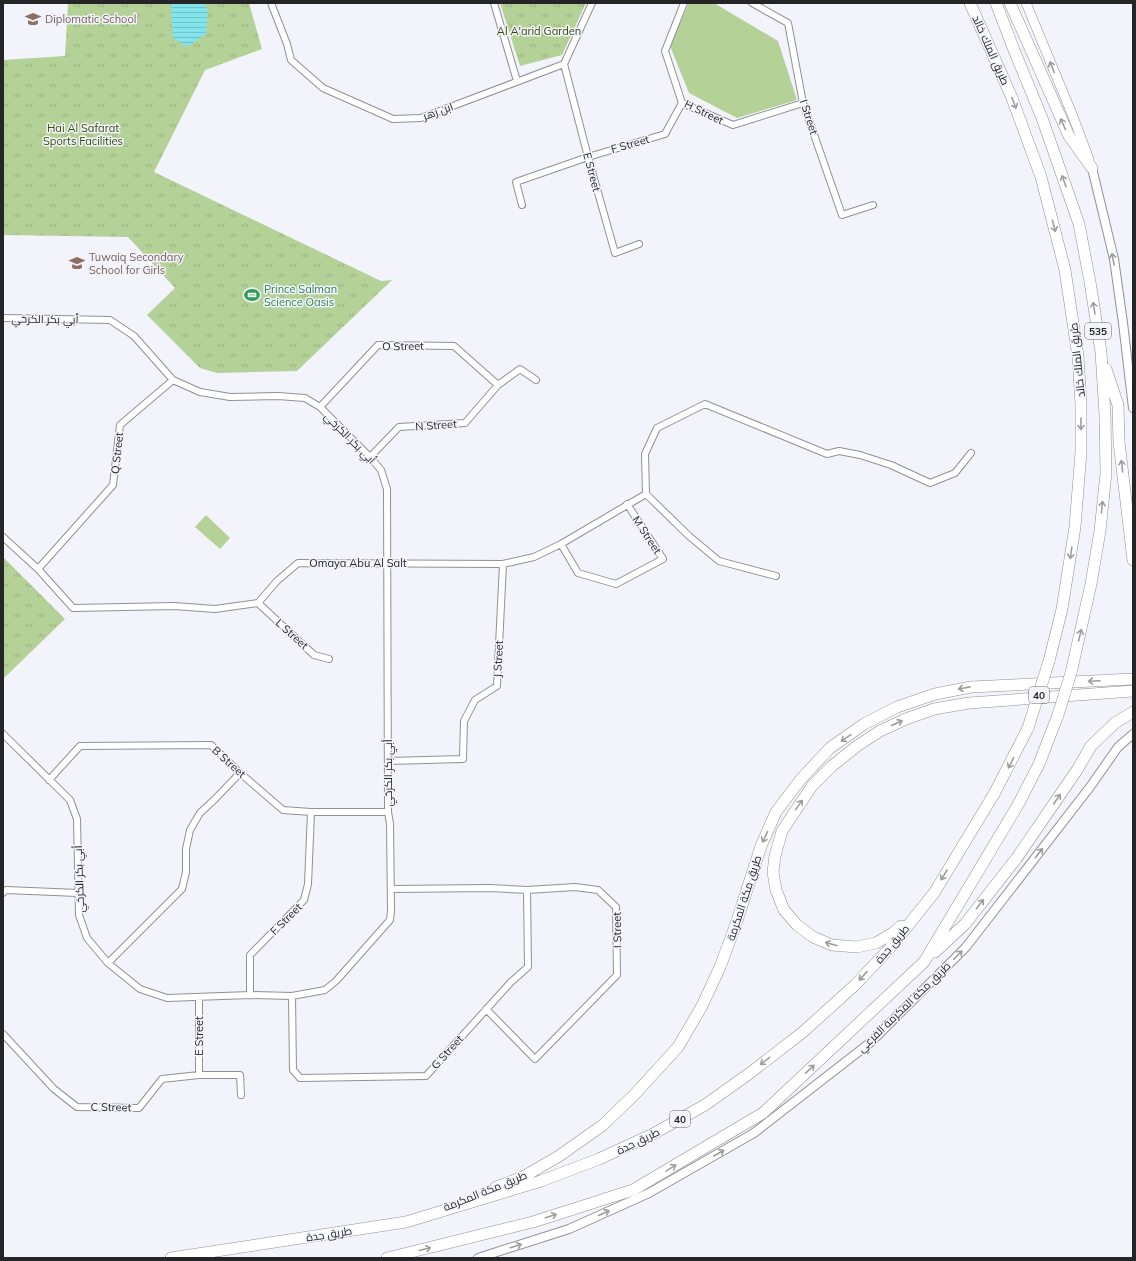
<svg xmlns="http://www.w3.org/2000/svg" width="1136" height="1261" viewBox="0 0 1136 1261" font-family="Mulish,Cairo,sans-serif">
	<defs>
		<pattern id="park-tufts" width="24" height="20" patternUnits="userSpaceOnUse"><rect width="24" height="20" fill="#b4d197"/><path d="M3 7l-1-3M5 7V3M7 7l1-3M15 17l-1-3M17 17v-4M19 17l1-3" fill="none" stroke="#9bb382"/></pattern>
		<pattern id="water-rules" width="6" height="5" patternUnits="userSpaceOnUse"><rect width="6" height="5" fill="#83e4eb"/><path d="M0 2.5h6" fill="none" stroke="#71c3ca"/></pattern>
	</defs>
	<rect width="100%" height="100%" fill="#f3f3fb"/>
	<path fill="#b4d197" d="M 689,3 L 714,3 L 778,41 L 797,100 L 737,118 L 689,93 L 670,46 Z
		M 206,515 L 230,538 L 220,549 L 195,527 Z"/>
	<path fill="url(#park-tufts)" d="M 68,3 L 249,3 L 262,49 L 205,70 L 154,172 L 381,281 L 392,280 L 297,371 L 217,373 L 200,368 L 147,315 L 175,288 L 128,237 L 4,235 L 3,60 L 65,56 Z
		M 500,3 L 586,3 L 562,55 L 520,66 Z
		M 3,557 L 65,619 L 3,679 Z"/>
	<path fill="url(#water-rules)" d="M 171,3 L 202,3 L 208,9 L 206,34 L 187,47 L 173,38 Z"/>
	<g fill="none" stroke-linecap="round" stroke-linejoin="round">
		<defs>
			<path id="street" d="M 271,3 L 287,44 L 291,60 L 323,88 L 393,119 L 421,118 L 564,64 L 592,3
				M 494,3 L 517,81
				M 684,3 L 665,51 L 682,103 L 733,125 L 803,103
				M 752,3 L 788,23 L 803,103 L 842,215 L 873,205
				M 564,64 L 588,157 L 615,253 L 639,244
				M 522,205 L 516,182 L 588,157 L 665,134 L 682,103
				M 3,318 L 110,320 L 134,336 L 173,380 L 200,392 L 230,397 L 278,396 L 305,398 L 320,407 L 370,457 L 381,470 L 387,489 L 388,812 L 390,824 L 391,911 L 390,920 L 336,981 L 325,990 L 292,996 L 250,995 L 167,998 L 140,989 L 108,963 L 87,938 L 79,915 L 77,819 L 70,800 L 3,734
				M 320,407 L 378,345 L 454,346 L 498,385
				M 370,457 L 399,427 L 465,423 L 498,385 L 520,369 L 536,380
				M 3,537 L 38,569 L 73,608 L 174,606 L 215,609 L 258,603 L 277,581 L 298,563 L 503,564 L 534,557 L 561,544 L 646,494
				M 561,544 L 578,573 L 616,584 L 663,559 L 627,504
				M 38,569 L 113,485 L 120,425 L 173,380
				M 776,576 L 719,561 L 689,536 L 646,494 L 645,454 L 657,428 L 705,404 L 827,454 L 839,451 L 860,455 L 891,465 L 930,483 L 955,473 L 971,453
				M 258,603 L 314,655 L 329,659
				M 388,761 L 463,759 L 464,721 L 475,700 L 497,686 L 503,564
				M 49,780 L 80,746 L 211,745 L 240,773 L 283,810 L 311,812 L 388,812
				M 391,889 L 490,888 L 527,890 L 575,887 L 598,890 L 616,907 L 617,975 L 535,1059 L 486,1009
				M 3,893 L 6,890 L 78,893
				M 108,963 L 182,889 L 186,872 L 186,849 L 190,830 L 200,813 L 215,799 L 240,773
				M 250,995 L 250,955 L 304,900 L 308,884 L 311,812
				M 292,996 L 293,1070 L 300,1078 L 426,1076 L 511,982 L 528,967 L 527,890
				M 199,997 L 199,1075
				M 3,1034 L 54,1089 L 77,1107 L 139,1108 L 162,1079 L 199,1075 L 240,1075 L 241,1095"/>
			<path id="secondary" d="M 1092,168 L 1114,259 L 1123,323 L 1133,408
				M 478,1258 L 569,1229 L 649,1193 L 754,1133 L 871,1042 L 966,947 L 1090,787 L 1118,747 L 1133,734"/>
			<path id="primary" d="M 1026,3 L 1072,114 L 1089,159"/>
			<path id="highway" d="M 970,3 L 1012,98 L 1041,177 L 1065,270 L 1078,356 L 1081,404 L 1081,452 L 1075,527 L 1062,609 L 1049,661
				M 996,3 L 1014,50 L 1042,118 L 1079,224 L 1090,282 L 1101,352 L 1105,415 L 1106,473 L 1100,531 L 1091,584 L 1071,673
				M 1010,3 L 1069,136 L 1092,168
				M 1106,369 L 1118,405 L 1119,442 L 1133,560
				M 901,926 L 893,933 L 876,943 L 857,947 L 832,945 L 813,937 L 797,925 L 784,910 L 776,890 L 773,872 L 775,856 L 782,831 L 812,786 L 832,766 L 857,746 L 880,731 L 906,719 L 934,709 L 969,703 L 1133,691
				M 935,952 L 965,924 L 1016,859 L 1077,770 L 1091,746 L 1115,723 L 1133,712
				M 496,1187 L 523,1177 L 559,1156 L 603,1125 L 635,1094 L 678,1047 L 702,1006 L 720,967 L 736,924 L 761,846 L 776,812 L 801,779 L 830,748 L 864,724 L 897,707 L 935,694 L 971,687 L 1133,679
				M 171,1258 L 406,1222 L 541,1181 L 599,1159 L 653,1134 L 705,1105 L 750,1073 L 803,1032 L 855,985 L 890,948 L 934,893 L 994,794 L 1028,728
				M 387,1258 L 533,1222 L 633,1190 L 763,1113 L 924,962 L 1019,803 L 1039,764 L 1058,715"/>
		</defs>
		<use href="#street" stroke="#919098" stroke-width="8"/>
		<use href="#secondary" stroke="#919098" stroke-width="10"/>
		<use href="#primary" stroke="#919098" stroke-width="10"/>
		<use href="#highway" stroke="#919098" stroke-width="12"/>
		<use href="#street" stroke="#fff" stroke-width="6"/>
		<use href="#secondary" stroke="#fff" stroke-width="8"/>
		<use href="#primary" stroke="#fff" stroke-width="9"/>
		<use href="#highway" stroke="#fff" stroke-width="11"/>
		<defs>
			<path id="highway-bridge" d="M 1058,715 L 1071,673
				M 1028,728 L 1049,661"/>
		</defs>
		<use href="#highway-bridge" stroke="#919098" stroke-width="12" stroke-linecap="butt"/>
		<use href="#highway-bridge" stroke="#fff" stroke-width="11"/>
	</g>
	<defs><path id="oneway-shaft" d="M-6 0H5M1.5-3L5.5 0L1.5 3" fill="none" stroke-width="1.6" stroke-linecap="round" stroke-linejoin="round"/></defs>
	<g stroke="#9d9d9e">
		<use href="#oneway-shaft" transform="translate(1052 67) rotate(-112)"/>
		<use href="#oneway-shaft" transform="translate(1014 103) rotate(69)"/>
		<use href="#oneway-shaft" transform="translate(1063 124) rotate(-114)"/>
		<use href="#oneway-shaft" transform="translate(1064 181) rotate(-109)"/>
		<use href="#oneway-shaft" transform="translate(1054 226) rotate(75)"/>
		<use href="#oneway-shaft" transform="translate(1113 259) rotate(-101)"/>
		<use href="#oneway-shaft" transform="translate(1094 308) rotate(-99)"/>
		<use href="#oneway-shaft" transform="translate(1081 424) rotate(90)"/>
		<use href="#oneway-shaft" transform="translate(1122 466) rotate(-96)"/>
		<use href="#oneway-shaft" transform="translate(1102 507) rotate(-84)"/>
		<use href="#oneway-shaft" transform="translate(1071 553) rotate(98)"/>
		<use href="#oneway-shaft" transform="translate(1080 635) rotate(-77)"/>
		<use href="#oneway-shaft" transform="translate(1094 681) rotate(177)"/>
		<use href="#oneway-shaft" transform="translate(964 688) rotate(169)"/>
		<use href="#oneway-shaft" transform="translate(897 723) rotate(-24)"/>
		<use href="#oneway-shaft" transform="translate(846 738) rotate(145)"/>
		<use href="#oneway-shaft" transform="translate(1011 763) rotate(117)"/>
		<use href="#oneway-shaft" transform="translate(1057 799) rotate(-56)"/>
		<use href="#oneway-shaft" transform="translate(799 805) rotate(-55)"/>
		<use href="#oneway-shaft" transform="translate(765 837) rotate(115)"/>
		<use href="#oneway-shaft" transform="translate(1039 853) rotate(-52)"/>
		<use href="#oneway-shaft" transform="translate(944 875) rotate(121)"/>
		<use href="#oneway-shaft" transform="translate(980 904) rotate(-52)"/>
		<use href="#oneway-shaft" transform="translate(831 944) rotate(-165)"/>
		<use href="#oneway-shaft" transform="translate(958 955) rotate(-45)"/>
		<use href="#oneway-shaft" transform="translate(863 976) rotate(133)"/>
		<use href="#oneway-shaft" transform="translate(765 1061) rotate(142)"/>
		<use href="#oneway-shaft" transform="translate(810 1069) rotate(-43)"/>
		<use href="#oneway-shaft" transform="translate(719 1153) rotate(-30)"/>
		<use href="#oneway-shaft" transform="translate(671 1168) rotate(-31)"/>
		<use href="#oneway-shaft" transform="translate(604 1213) rotate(-24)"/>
		<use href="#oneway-shaft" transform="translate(551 1216) rotate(-17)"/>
		<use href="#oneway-shaft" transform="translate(516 1246) rotate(-17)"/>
		<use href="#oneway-shaft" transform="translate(425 1249) rotate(-14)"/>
	</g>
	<defs>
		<symbol id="school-bare" viewBox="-9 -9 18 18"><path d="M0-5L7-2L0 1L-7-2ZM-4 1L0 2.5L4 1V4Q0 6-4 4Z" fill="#8d6e63" stroke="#f3f3fb" stroke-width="2.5" paint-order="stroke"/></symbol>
		<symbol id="stadium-bare" viewBox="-9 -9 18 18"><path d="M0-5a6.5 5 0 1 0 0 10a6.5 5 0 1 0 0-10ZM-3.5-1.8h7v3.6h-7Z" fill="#2e9e5b" stroke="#f3f3fb" stroke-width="2.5" paint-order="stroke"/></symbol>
	</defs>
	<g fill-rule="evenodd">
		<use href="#school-bare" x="22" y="8" width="22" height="22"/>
		<use href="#school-bare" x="66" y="252" width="22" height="22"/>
		<use href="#stadium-bare" x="241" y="284" width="22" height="22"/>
	</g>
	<g text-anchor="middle" stroke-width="3" stroke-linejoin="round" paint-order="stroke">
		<g fill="#f3f3fb" stroke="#636367" stroke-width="1">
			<rect x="1085" y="323" width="26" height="16" rx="3"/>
			<rect x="1029" y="687" width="20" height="16" rx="3"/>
			<rect x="670" y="1111" width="20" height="16" rx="3"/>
		</g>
		<g font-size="10" font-weight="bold" fill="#252528">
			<text x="1098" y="335">535</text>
			<text x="1039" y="699">40</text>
			<text x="680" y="1123">40</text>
		</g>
		<g font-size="11" fill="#785e54" stroke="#f3f3fb" text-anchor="start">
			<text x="45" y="23">Diplomatic School</text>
			<text x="89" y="261">Tuwaiq Secondary<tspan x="89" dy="13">School for Girls</tspan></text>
		</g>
		<g font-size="11" fill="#314c05" stroke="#f3f3fb">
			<text x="539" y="35">Al A'arid Garden</text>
			<text x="83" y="132">Hai Al Safarat<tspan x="83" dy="13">Sports Facilities</tspan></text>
		</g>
		<g font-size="11" fill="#252528" stroke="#f3f3fb">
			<text transform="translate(991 50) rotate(66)" y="4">طريق الملك خالد</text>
			<text transform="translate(438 111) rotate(-20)" y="4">ابن زهر</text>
			<text transform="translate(704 112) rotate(26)" y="4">H Street</text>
			<text transform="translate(809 117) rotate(72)" y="4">I Street</text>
			<text transform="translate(630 144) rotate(-16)" y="4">F Street</text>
			<text transform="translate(592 172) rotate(75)" y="4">E Street</text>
			<text transform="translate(45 319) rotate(1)" y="4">أبي بكر الكرخي</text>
			<text transform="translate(403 346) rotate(-1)" y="4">O Street</text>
			<text transform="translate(1077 360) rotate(-96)" y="4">طريق الملك خالد</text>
			<text transform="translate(436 425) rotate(-4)" y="4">N Street</text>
			<text transform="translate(350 438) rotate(45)" y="4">أبي بكر الكرخي</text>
			<text transform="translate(117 453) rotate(-84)" y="4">Q Street</text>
			<text transform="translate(647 535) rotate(57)" y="4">M Street</text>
			<text x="358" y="567">Omaya Abu Al Salt</text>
			<text transform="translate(292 634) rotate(42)" y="4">L Street</text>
			<text transform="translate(498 659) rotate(-87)" y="4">J Street</text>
			<text transform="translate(229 762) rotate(42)" y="4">B Street</text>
			<text transform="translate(388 773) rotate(-90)" y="4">أبي بكر الكرخي</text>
			<text transform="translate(79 879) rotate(-92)" y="4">أبي بكر الكرخي</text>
			<text transform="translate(744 898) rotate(-72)" y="4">طريق مكة المكرمة</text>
			<text transform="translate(286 919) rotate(-45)" y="4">F Street</text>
			<text transform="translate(617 930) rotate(-91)" y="4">I Street</text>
			<text transform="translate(892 944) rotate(-50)" y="4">طريق جدة</text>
			<text transform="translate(904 1007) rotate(-44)" y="4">طريق مكة المكرمة الفرعي</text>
			<text transform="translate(199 1036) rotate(-90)" y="4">E Street</text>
			<text transform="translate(447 1052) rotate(-48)" y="4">G Street</text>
			<text transform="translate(111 1107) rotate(1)" y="4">C Street</text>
			<text transform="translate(638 1141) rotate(-26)" y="4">طريق جدة</text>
			<text transform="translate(485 1191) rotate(-22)" y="4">طريق مكة المكرمة</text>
			<text transform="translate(329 1234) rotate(-9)" y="4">طريق جدة</text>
		</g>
		<g font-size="11" fill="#27864d" stroke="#f3f3fb" text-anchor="start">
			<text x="264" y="293">Prince Salman<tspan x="264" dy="13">Science Oasis</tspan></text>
		</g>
	</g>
	<rect width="1136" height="1261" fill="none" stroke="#252528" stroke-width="8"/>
</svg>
